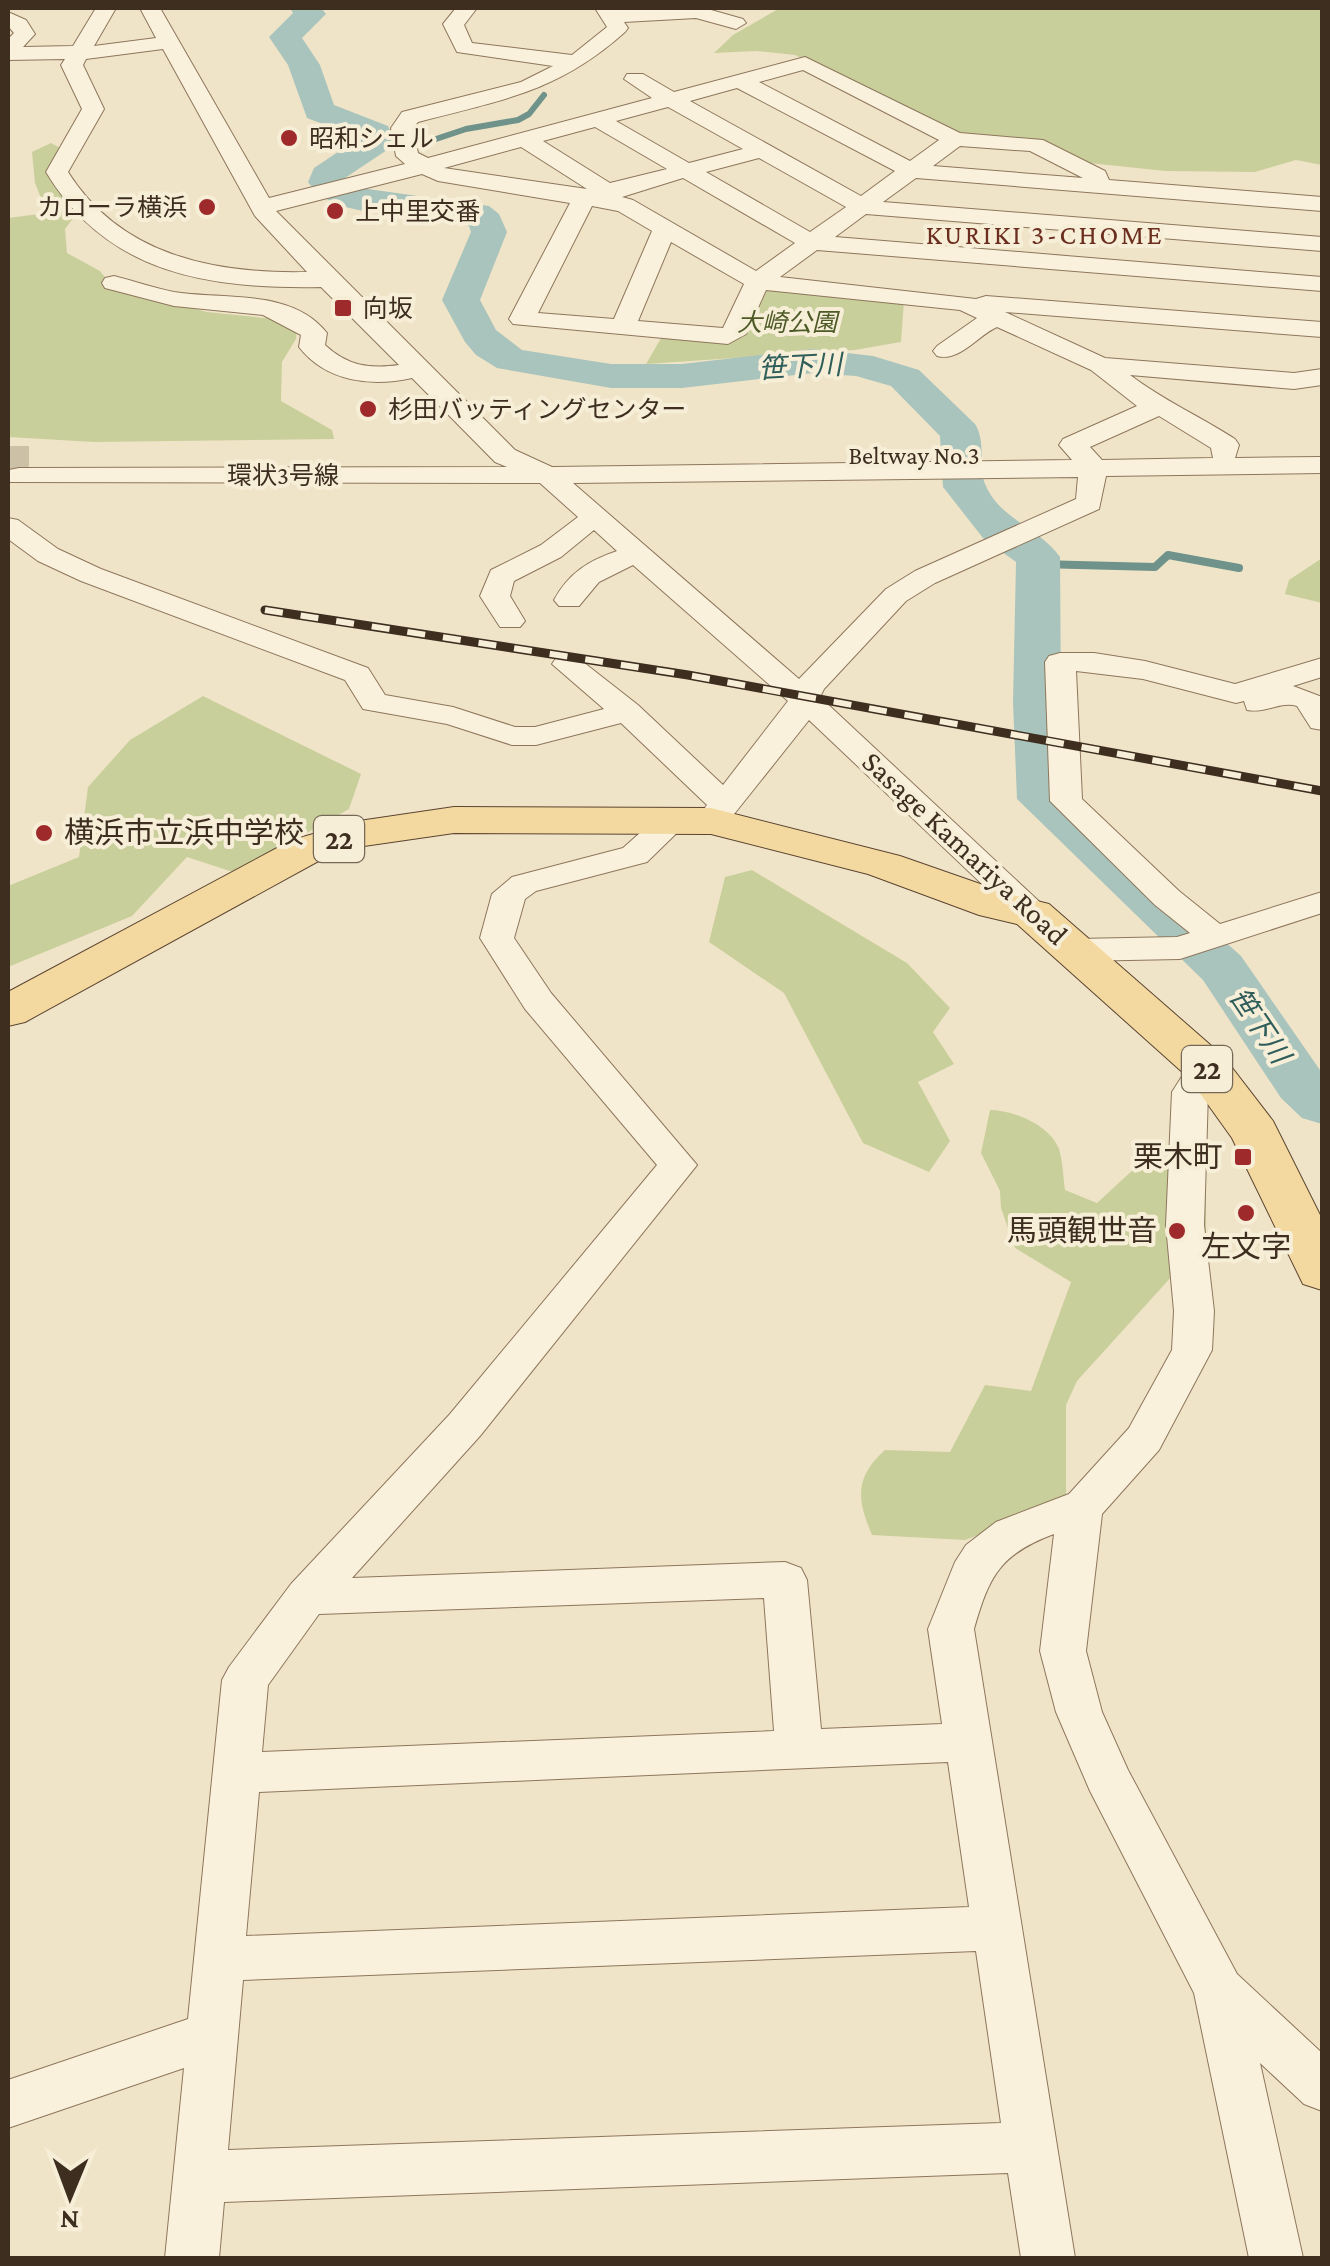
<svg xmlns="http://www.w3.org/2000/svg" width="1330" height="2266" viewBox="0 0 1330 2266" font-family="'Crimson Pro','Noto Sans JP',serif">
	<rect width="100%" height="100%" fill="#f0e4c8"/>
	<path fill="#c9cf9b" d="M 780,8 L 1322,8 L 1322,165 L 1296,160 L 1255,172 L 1165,171 L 1080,162 L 1030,145 L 958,135 L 795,55 L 756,51 L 714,53 L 733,35 Z
		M 51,143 L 60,148 L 49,174 L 74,217 L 65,229 L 67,253 L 100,271 L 113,287 L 207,312 L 274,319 L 297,327 L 296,339 L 282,362 L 281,401 L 332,430 L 334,439 L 94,442 L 8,437 L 8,218 L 47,213 L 35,183 L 32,152 Z
		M 768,289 L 904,301 L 901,342 L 855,350 L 646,364 L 663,335 L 735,340 L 743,337 Z
		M 1322,558 L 1322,603 L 1285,594 L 1289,580 Z
		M 203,696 L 361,774 L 349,809 L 236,873 L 187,857 L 132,916 L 8,967 L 8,886 L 79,857 L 88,787 L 130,740 Z
		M 752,870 L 907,963 L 950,1008 L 933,1032 L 954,1064 L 918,1082 L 950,1141 L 929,1172 L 863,1143 L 784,993 L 709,942 L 725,877 Z
		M 990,1110 C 1013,1110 1050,1125 1059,1149 C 1063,1161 1063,1177 1065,1190 L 1097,1203 L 1136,1167 L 1174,1169 L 1206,1191 L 1206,1230 L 1183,1264 L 1077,1381 L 1066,1405 L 1066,1503 L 965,1540 L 872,1535 C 857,1499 854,1478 885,1450 L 950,1452 L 985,1385 L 1031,1391 L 1071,1282 L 1015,1248 L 1001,1208 L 1000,1191 L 981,1153 Z"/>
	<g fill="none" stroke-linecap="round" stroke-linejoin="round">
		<path stroke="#6f938a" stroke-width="6" d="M 374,145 L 383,146
			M 415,146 L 466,129 L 518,120 L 529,114 L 544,95"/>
		<path stroke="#6f938a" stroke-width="8" d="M 1039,564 L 1155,567 L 1168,555 L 1239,568"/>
		<path fill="#a9c4bc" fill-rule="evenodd" d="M 290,8 L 321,8 L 326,14 L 302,38 L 320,65 L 334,105 L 388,126 L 395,141 L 390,148 L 345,178 L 368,189 L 489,206 L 499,214 L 507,232 L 480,300 L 496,330 L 522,350 L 611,364 L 682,364 L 813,349 L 873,356 L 919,370 L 975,424 C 987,443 977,467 986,486 C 1000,519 1041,529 1060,557 L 1061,702 L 1067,794 L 1104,824 L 1157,881 L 1241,956 L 1322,1073 L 1322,1124 L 1302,1118 L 1281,1098 L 1203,980 L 1017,799 L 1013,702 L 1016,562 L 983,538 L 943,487 L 940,436 L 891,386 L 856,376 L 813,373 L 682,388 L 611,388 L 497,368 L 476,355 L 465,342 L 442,300 L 471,232 L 469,226 C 426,205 340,228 308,182 L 314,168 L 359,138 L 307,118 L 288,65 L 269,37 L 293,13 Z"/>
		<path stroke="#ccc0a6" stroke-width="30" stroke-dasharray="30 15" stroke-linecap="butt" d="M 8,461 L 29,461"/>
		<defs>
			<path id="minor" d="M 96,8 L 116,8 L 94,46 L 156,38 L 140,8 L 160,8 L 269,198 L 405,164 L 396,156 L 391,128 L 402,112 L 521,82 L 553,66 L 457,52 L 443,24 L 456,8 L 477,8 L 464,25 L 472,43 L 572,55 L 607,27 L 595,8 L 704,8 L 743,19 L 746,23 L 736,29 L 696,18 L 624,22 L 628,28 L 625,32 C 558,92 502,100 418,122 L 413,128 L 418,153 L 428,158 L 652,98 L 624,79 L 627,74 L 643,74 L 674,92 L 805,57 L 960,133 L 1043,140 L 1105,171 L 1109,180 L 1322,197 L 1322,211 L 916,178 L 883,202 L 1322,237 L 1322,251 L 866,214 L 835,237 L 1322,277 L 1322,291 L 817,250 L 780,277 L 976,299 L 986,296 L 1322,322 L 1322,337 L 1005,312 L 1105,358 L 1294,373 L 1322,369 L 1322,385 L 1294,389 L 1130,375 C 1163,400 1199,416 1235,439 L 1239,445 L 1235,458 L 1322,457 L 1322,473 L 1106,476 L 1099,509 L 935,583 L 906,601 L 824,689 L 820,697 L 1045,907 L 1050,914 L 1045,921 L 1033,924 L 1021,921 L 809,720 L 723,828 L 699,828 L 695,821 L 707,805 L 621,723 L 536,745 L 512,745 L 447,724 L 363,709 L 345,680 L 81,581 L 38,561 L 8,539 L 8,518 L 18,520 L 58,549 L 101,569 L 368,668 L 385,695 L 453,707 L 515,727 L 535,727 L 604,709 L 552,664 L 556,658 L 578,658 L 638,705 L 723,785 L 788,701 L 633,565 L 599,582 L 579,606 L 559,606 L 554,600 C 569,573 588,561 617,551 L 594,530 L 561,557 L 514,581 L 510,596 L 525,621 L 520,627 L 500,627 L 480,596 L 491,570 L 541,545 L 578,517 L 540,483 L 9,482 L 9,470 L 19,468 L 507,467 L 495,462 L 412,378 C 372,387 326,382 299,347 L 301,335 L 263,315 L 174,306 L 105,288 L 102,283 L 105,278 L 114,276 C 134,281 154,288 174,292 C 223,300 292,288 327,333 L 325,345 C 347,366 370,369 399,365 L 321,287 C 210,289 108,275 46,172 L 82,109 L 61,65 L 65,59 L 8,60 L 8,39 L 14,33 L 8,26 L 8,12 L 26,20 L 35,34 L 23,47 L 73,46 ZM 163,49 L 255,216 L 307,272 C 215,274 121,256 68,172 L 104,109 L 83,65 L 86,59 ZM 803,70 L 939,140 L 910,161 L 759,82 ZM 737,88 L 895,171 L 861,196 L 690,101 ZM 668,107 L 743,149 L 689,163 L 616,121 ZM 595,127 L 667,169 L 610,183 L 543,141 ZM 960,146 L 1030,151 L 1083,178 L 933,166 ZM 521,147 L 587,189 L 444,168 ZM 759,158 L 846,207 L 810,232 L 706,172 ZM 422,174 L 438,181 L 570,203 L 509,319 L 513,324 L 728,344 L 746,334 L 766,290 L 960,310 L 977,318 L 937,346 L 933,351 L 937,356 C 960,362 977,336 997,327 L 1091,370 L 1137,406 L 1063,439 L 1059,445 L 1072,460 L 552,467 L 515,450 L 276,211 ZM 683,178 L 795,243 L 756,271 L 633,200 L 622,197 ZM 592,206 L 618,211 L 652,231 L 614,319 L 538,313 ZM 671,242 L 744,284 L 723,328 L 638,321 ZM 1159,416 L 1211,448 L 1213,458 L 1102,460 L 1090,447 ZM 1078,477 L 1076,499 L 915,571 L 886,589 L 799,679 L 573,483 Z
				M 1060,653 L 1094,653 L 1145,661 L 1235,684 L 1322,658 L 1322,677 L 1293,686 L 1322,697 L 1322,730 L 1311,728 L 1297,706 C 1280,701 1265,714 1247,710 L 1244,701 L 1236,703 L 1143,679 L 1076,671 L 1082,799 L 1179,891 L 1220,924 L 1322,892 L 1322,913 L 1180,959 L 1077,961 L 1065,958 L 1060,950 L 1065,942 L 1077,939 L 1177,937 L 1190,933 L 1155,905 L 1050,801 L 1045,662 L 1049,656 Z
				M 672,812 L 684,815 L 688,822 L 647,862 L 536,891 L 525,899 L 514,938 L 551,993 L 697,1165 L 480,1436 L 352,1578 L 785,1562 L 801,1568 L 807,1580 L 821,1729 L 942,1724 L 928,1629 L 955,1562 L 966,1545 L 996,1522 L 1069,1494 L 1129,1428 L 1172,1350 L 1174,1311 L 1166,1225 L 1172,1092 L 1193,1059 L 1206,1055 L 1219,1059 L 1224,1067 L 1208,1092 L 1204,1225 L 1214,1311 L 1212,1350 L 1159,1450 L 1102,1514 L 1086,1651 L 1102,1712 L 1128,1770 L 1237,1974 L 1322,2053 L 1322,2111 L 1304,2104 L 1260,2063 L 1303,2258 L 1249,2258 L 1194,1993 L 1090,1791 L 1056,1712 L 1040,1651 L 1054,1534 C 1000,1554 989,1576 974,1629 L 1075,2258 L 1021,2258 L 1008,2173 L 224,2202 L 219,2258 L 165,2258 L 184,2068 L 8,2128 L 8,2080 L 188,2019 L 222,1680 L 229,1667 L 291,1584 L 450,1414 L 657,1165 L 525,1009 L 480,938 L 492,894 L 512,877 L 623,848 L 660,815 ZM 764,1598 L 774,1731 L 262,1752 L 268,1685 L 319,1614 ZM 948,1762 L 969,1907 L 246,1936 L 259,1792 ZM 976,1951 L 1001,2123 L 228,2150 L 243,1980 Z"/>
			<path id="major" d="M 454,807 L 711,808 L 900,856 L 1009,894 L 1049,904 L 1223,1056 L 1273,1121 L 1322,1219 L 1322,1290 L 1303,1284 L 1232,1138 L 1189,1078 L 1017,924 L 979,915 L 868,874 L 711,834 L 454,833 L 364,846 L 324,858 L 25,1022 L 8,1026 L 8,992 L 292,840 L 359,821 Z"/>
		</defs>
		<use href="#minor" stroke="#8d765c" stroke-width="2"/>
		<use href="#major" stroke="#5b4430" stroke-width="2"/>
		<use href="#minor" fill="#faf1dc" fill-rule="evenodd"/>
		<use href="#major" fill="#f3d9a0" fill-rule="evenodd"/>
		<defs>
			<path id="rail" d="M 265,610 L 688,675 L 1322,791"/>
		</defs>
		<use href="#rail" stroke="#3d2e20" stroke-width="9"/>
		<use href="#rail" stroke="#f7eed8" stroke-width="6" stroke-dasharray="18" stroke-linecap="butt"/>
	</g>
	<g fill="#9e2a2b" stroke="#f7eed8" stroke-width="4">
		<circle cx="289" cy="138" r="10"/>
		<circle cx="207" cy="207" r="10"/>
		<circle cx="335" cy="211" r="10"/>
		<rect x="333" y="298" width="20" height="20" rx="5"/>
		<circle cx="368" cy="409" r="10"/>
		<circle cx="44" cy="833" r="10"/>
		<rect x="1233" y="1147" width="20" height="20" rx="5"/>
		<circle cx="1246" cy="1213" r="10"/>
		<circle cx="1177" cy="1231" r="10"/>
	</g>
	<g text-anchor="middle" stroke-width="8" stroke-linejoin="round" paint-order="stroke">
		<g font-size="25" fill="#3d2e20" stroke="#f7eed8" text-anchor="start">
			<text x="309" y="147">昭和シェル</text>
			<text x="187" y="216" text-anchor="end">カローラ横浜</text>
			<text x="355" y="220">上中里交番</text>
			<text x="363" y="317">向坂</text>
			<text x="388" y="418">杉田バッティングセンター</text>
		</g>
		<g font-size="25" font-style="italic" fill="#4d5a26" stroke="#f7eed8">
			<text x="787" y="331">大崎公園</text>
		</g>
		<g font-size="25" fill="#3d2e20" stroke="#f7eed8">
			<text x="914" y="464">Beltway No.3</text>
			<text x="283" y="484">環状3号線</text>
		</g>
		<g font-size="28" letter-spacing="2.5" fill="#6b2e1e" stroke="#f7eed8">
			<text x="1045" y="244">KURIKI 3-CHOME</text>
		</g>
		<g font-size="28" font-style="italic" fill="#2f5d5a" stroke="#f7eed8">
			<text transform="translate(800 366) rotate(-3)" y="10">笹下川</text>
			<text transform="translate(1260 1025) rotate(56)" y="10">笹下川</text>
		</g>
		<g fill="#f7eed8" stroke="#756857" stroke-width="2.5">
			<rect x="314" y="816" width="50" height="46" rx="8"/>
			<rect x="1182" y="1046" width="50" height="46" rx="8"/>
		</g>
		<g font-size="28" font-weight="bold" fill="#3d2e20">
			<text x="339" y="849">22</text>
			<text x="1207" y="1079">22</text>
		</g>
		<g font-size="30" fill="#3d2e20" stroke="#f7eed8" text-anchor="end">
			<text x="64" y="843" text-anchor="start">横浜市立浜中学校</text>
			<text x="1223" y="1167">栗木町</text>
			<text x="1157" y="1241">馬頭観世音</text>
			<text x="1246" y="1257" text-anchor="middle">左文字</text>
		</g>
		<g font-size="30" fill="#3d2e20" stroke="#f7eed8">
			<text transform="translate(965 848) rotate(43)" y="10">Sasage Kamariya Road</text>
		</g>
	</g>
	<rect width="1330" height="2266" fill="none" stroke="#3d2e20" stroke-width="20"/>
	<g transform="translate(70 2196) rotate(181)" stroke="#f7eed8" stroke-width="8" paint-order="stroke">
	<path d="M0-8L18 38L0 25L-18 38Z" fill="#3d2e20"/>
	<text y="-15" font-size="28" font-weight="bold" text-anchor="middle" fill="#3d2e20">N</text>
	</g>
</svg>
